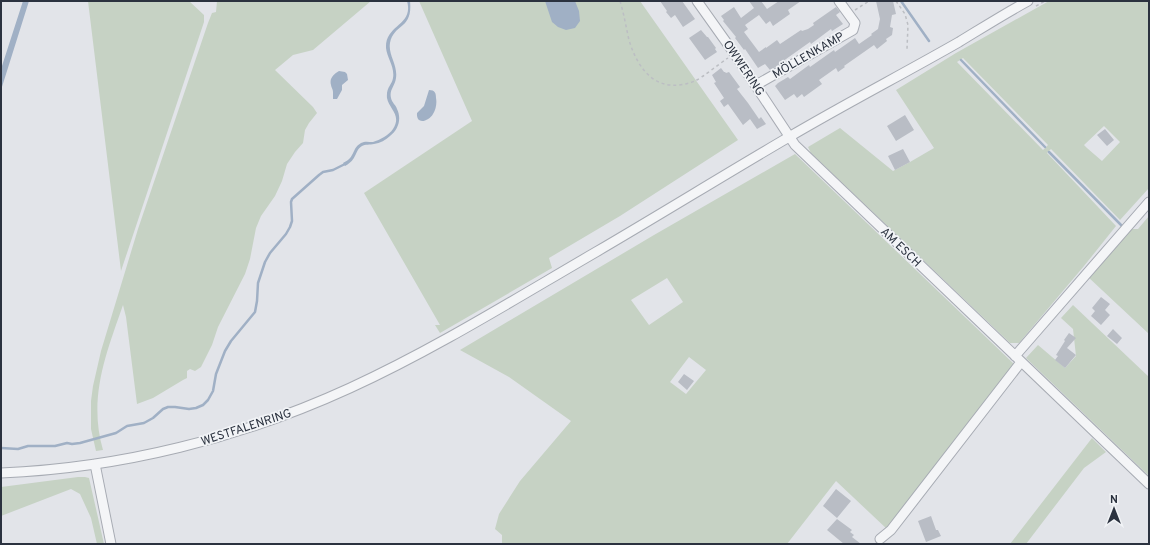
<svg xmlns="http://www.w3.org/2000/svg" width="1150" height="545" viewBox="0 0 1150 545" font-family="Overpass,sans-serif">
	<rect width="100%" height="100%" fill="#e2e4e9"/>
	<path fill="#c6d2c4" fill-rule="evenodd" d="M 88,1 L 189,1 L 204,15 L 204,22 L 121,271 Z
		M 217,1 L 371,1 L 313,50 L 293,55 L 275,70 L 313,107 L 317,113 L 309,123 L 305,130 L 303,143 L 295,152 L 287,164 L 282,181 L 275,196 L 261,216 L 256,228 L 250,259 L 245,274 L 218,327 L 212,345 L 201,367 L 195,371 L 190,369 L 187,371 L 187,378 L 183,380 L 153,398 L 137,404 L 126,317 L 123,305 C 106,354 88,398 103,450 L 96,451 L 91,429 L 91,401 L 93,386 L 101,351 L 138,229 L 208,23 L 212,13 L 216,12 Z
		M 419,1 L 640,1 L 738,140 L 620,216 L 549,258 L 552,268 L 440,333 L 435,325 L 440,325 L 364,193 L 472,121 Z
		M 1049,1 L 1149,1 L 1149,188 L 1120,220 L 1051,149 L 1047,153 L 1116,226 L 1084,266 L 1019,343 L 1010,343 L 811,153 L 808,147 L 840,128 L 893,171 L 910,162 L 934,148 L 896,90 L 956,53 ZM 963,58 L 1048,145 L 1043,150 L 957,62 ZM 1104,126 L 1120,142 L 1102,161 L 1087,148 L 1084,145 Z
		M 795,154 L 1015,365 L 888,530 L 836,481 L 787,544 L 502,544 L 502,535 L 495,529 L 499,514 L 520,481 L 571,421 L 509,377 L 460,350 L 654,235 ZM 667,278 L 683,302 L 649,325 L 631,300 ZM 689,357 L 706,370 L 686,394 L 670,382 Z
		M 1149,216 L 1149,334 L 1087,276 L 1129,229 L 1138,229 Z
		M 1073,305 L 1149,377 L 1149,476 L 1026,358 L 1038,345 L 1065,368 L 1076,356 L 1073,329 L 1061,318 Z
		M 1092,438 L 1106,452 L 1084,468 L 1026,544 L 1010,544 Z
		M 78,477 L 85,477 L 89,478 L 104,544 L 97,544 L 91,518 L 80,494 L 71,489 L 1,516 L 1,487 Z"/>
	<path fill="#a0b0c5" d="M 23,1 L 29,1 L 1,90 L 1,69 Z
		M 407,1 L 410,1 C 413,30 394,23 390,43 C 388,55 398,65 396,78 C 395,86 389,90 391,98 C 392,103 396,105 397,109 C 402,119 398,130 390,136 C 386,140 380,143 374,144 C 370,145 365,144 362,146 C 354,151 358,159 345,166 L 343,163 C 356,157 351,149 361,143 C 365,141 368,142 373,142 C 380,140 389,135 393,129 C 402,115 389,109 387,98 C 386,87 392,85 393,78 C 395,67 387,58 386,48 C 385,24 414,26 407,1 Z
		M 545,1 L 575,1 L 579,11 L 580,21 L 575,28 L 566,30 L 558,27 L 552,22 Z
		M 339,71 L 345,72 L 347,74 L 348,80 L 342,85 L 342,90 L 337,99 L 333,99 C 333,96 333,94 333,92 C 333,89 331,87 331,85 C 329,78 334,74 339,71 Z
		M 429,90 C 435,90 436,93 436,98 C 437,103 436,109 433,114 C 429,121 416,126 417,113 L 424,106 Z"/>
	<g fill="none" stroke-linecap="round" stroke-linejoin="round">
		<path stroke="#a0b0c5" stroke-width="2.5" d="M 901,1 L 929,41
			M 961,60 L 1045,147
			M 1049,152 L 1124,228
			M 1,448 L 18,449 L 28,446 L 55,446 L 67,443 L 72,444 L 80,443 L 116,433 L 127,426 L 144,423 L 153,418 L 163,409 L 168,407 L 175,407 L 189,409 L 196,408 L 203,405 L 208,400 L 213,391 L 216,374 L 225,351 L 231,341 L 255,312 L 257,301 L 258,283 L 265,262 L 270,253 L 286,234 L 290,227 L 292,221 L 291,202 L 292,199 L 319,175 L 323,172 L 333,170 L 347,163"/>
	</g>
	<path fill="#b9bdc5" d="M 660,1 L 682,1 L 695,19 L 683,27 L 675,15 L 671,18 L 666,12 L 667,11 Z
		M 749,1 L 761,1 L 767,9 L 779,1 L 801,1 L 788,10 L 790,14 L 773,26 L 770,21 L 766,24 L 759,15 L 745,25 L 748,29 L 744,32 L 759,52 L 766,47 L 766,48 L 777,40 L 780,44 L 801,30 L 802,31 L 808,29 L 814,25 L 813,23 L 836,7 L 840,12 L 836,15 L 843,24 L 832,31 L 831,29 L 811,44 L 810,42 L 779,64 L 780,65 L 770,70 L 765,64 L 758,68 L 745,49 L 744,50 L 735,38 L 736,37 L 723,21 L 724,20 L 721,16 L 734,7 L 741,18 L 754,8 Z
		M 876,1 L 893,1 L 896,14 L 892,15 L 890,27 L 893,28 L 892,35 L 886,39 L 887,41 L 877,49 L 874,45 L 844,66 L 845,67 L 838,72 L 836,68 L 819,80 L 822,84 L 804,97 L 802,94 L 797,98 L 794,94 L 785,100 L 775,86 L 778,83 L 788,77 L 790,79 L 809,65 L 810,67 L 834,50 L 835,52 L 855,38 L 859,44 L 872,35 L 871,34 L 878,29 L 880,19 Z
		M 701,30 L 707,37 L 708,37 L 716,48 L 715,49 L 717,52 L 705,60 L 689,38 Z
		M 721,68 L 724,72 L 725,72 L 726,73 L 729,72 L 740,87 L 737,89 L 748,103 L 759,119 L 761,117 L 766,124 L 757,129 L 750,119 L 743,125 L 728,104 L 724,107 L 720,101 L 724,98 L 714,83 L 716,82 L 712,75 Z
		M 905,115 L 914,130 L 896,141 L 887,126 Z
		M 1105,129 L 1114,140 L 1107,146 L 1097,135 Z
		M 903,149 L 910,162 L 895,170 L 888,156 Z
		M 1101,297 L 1110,304 L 1105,310 L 1110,315 L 1101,325 L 1091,316 L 1095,311 L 1092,308 Z
		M 1113,329 L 1122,338 L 1117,344 L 1107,336 Z
		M 1069,333 L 1076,338 L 1067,348 L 1076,355 L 1065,368 L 1055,360 L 1058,356 L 1056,355 L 1065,341 L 1064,340 Z
		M 684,374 L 694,381 L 687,390 L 678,382 Z
		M 836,489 L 851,501 L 837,518 L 823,506 Z
		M 931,516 L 936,530 L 938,530 L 941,536 L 926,542 L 918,521 Z
		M 837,519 L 852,530 L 850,532 L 854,535 L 852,537 L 861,544 L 844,544 L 827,530 Z"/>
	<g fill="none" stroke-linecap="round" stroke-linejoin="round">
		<defs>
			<path id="minor" d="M 697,1 L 734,53 L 795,145 L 1149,484
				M 756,85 L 853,30 L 855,23 L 839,1
				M 1015,356 L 1149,202
				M 95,464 L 111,544
				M 1,473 C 121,468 241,438 350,388 C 435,349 515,299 596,252 C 661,214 724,175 789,137 C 845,104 903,74 959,42 C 982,28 1004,14 1028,1
				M 880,539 L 891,530 L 1021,362"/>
		</defs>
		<use href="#minor" stroke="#a7abb3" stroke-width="11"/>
		<path stroke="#bcbec3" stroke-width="1.5" stroke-dasharray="3 3" stroke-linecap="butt" d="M 620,1 C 624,14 626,27 629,40 C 639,73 659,95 695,81 C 703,77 719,64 728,58
			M 896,1 L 905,14 L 908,25 L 907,49
			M 1036,6 L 1045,1
			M 855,10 L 869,1"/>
		<use href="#minor" stroke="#f4f5f7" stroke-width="9"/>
	</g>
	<g text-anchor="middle" stroke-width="3.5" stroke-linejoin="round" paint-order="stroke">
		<g font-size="12" fill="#2b323f" stroke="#f1f3f6">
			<text transform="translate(808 55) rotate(-30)" y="4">MÖLLENKAMP</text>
			<text transform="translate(744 68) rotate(56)" y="4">OWWERING</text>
			<text transform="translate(901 247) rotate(44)" y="4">AM ESCH</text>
			<text transform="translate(246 427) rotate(-18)" y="4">WESTFALENRING</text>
		</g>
	</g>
	<rect width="1150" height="545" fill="none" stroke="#2b323f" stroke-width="4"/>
	<g transform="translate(1114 509)" stroke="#f1f3f6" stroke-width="3" paint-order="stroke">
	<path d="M0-3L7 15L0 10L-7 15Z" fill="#2b323f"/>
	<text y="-6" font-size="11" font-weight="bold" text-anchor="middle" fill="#2b323f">N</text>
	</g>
</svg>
